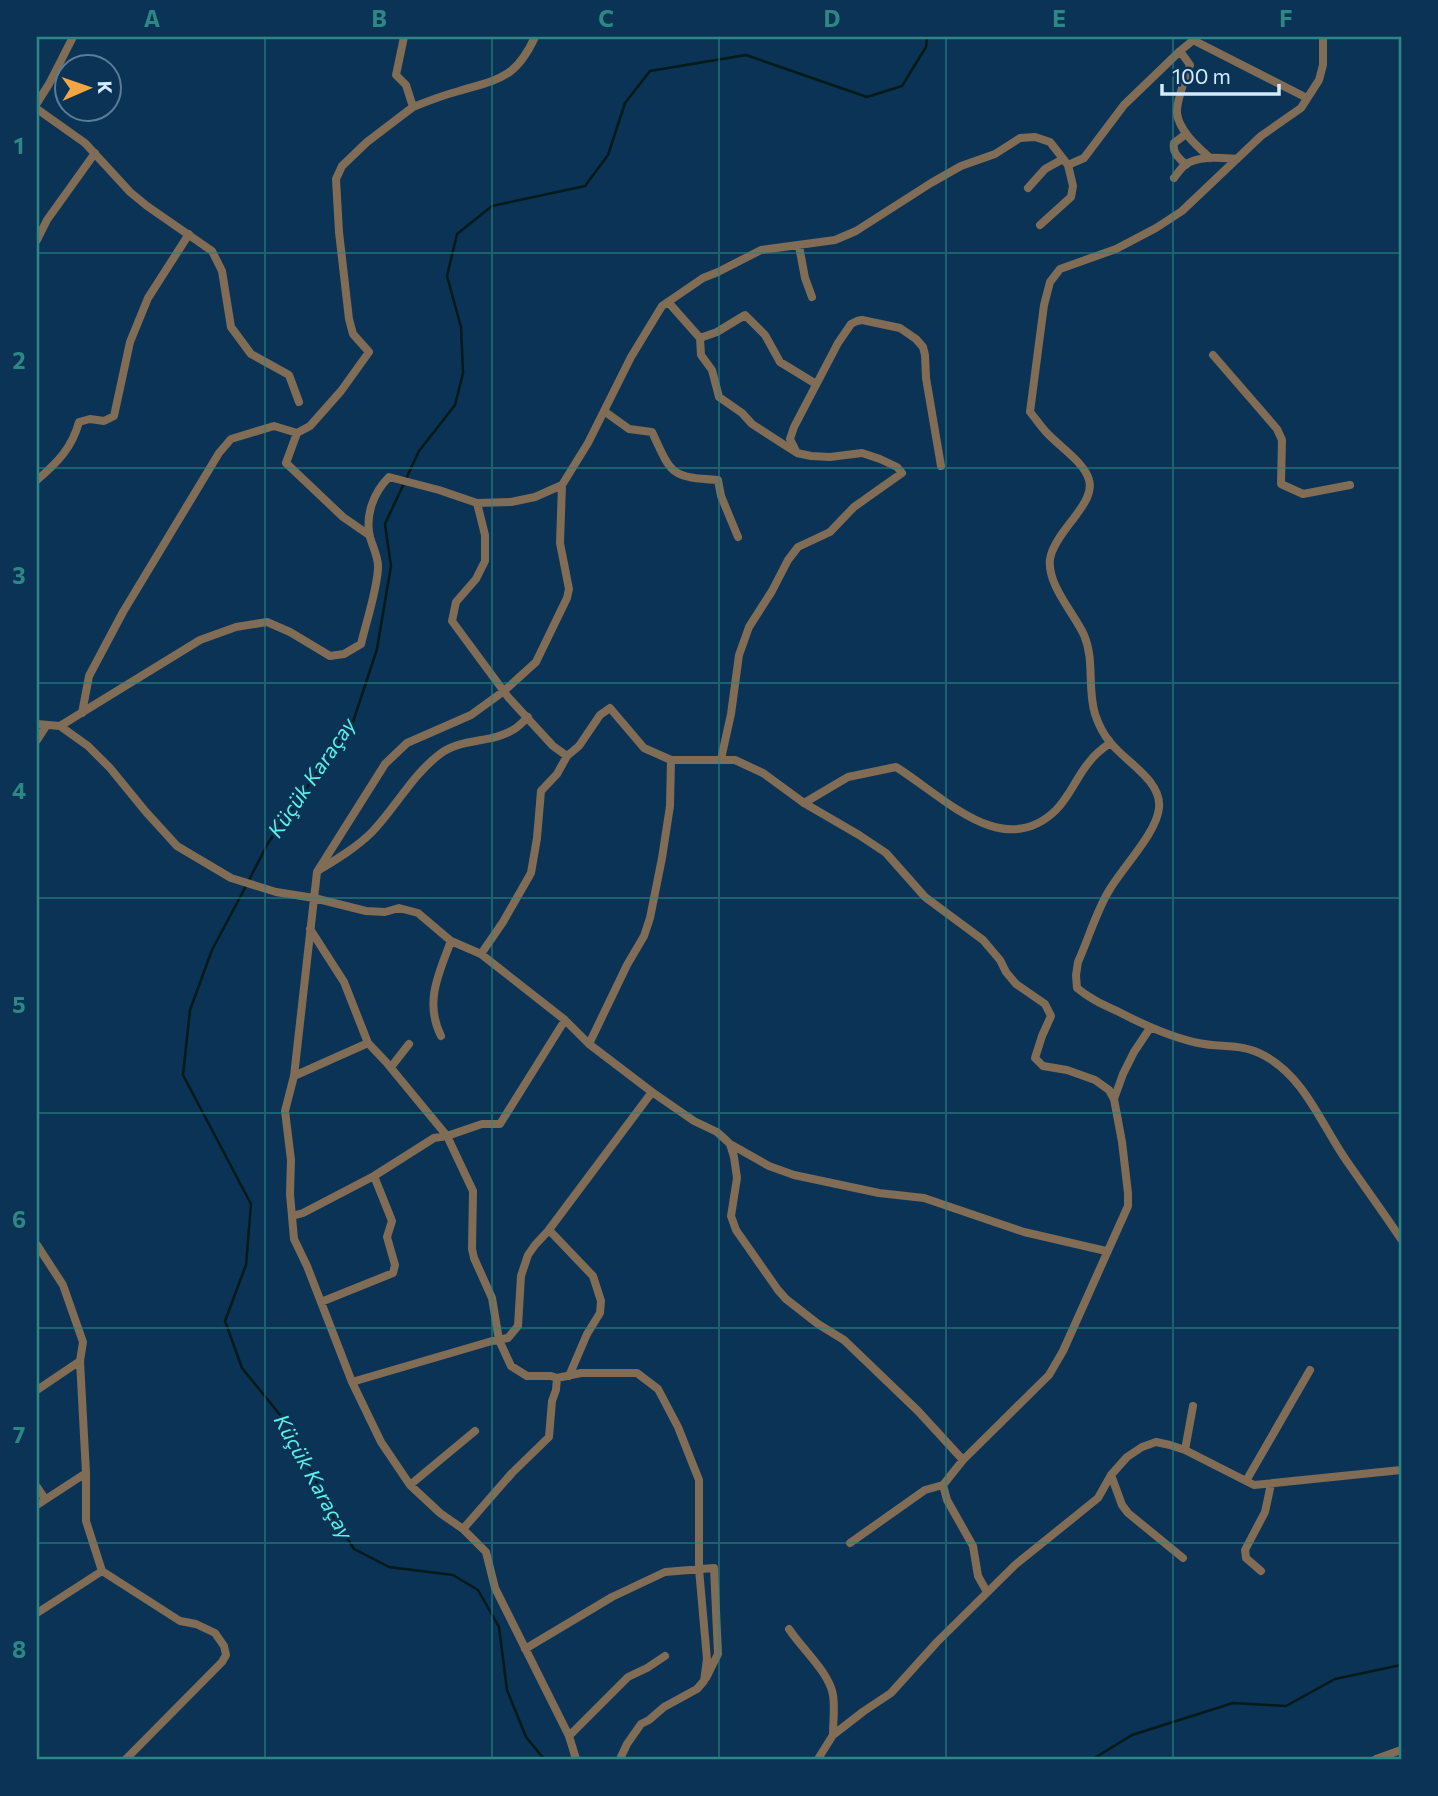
<svg xmlns="http://www.w3.org/2000/svg" width="1438" height="1796" viewBox="0 0 1438 1796" font-family="Commissioner,sans-serif">
	<rect width="100%" height="100%" fill="#0b3355"/>
	<g fill="none" stroke-linecap="round" stroke-linejoin="round">
		<path stroke="#001b19" stroke-width="2.5" d="M 249,880 L 268,843 L 353,722 L 377,649 L 391,566 L 385,524 L 419,451 L 455,405 L 463,373 L 461,327 L 447,276 L 457,234 L 492,206 L 585,186 L 608,155 L 625,103 L 650,71 L 746,55 L 867,97 L 902,86 L 926,47 L 927,37
			M 246,886 L 212,950 L 190,1010 L 183,1075 L 251,1204 L 246,1265 L 225,1321 L 242,1368 L 289,1426 L 331,1512 L 354,1549 L 389,1567 L 453,1575 L 478,1590 L 499,1627 L 507,1690 L 526,1737 L 544,1759
			M 1093,1759 L 1132,1735 L 1233,1703 L 1286,1706 L 1335,1679 L 1401,1665"/>
		<path stroke="#816c55" stroke-width="8" d="M 404,37 L 396,75 L 406,85 L 413,107 C 428,101 444,95 459,91 C 500,79 516,78 535,37
			M 1323,37 L 1323,65 L 1319,80 L 1301,108 L 1261,136 L 1182,211 L 1156,228 L 1116,249 L 1060,269 L 1050,282 L 1044,305 L 1030,412 C 1036,419 1041,427 1047,433 C 1059,446 1085,463 1089,480 C 1093,493 1082,507 1074,518 C 1066,528 1052,545 1050,559 C 1047,585 1074,613 1084,635 C 1095,661 1087,688 1095,714 C 1098,723 1103,734 1110,742 C 1124,761 1162,780 1159,808 C 1157,832 1123,867 1110,889 C 1097,909 1088,940 1078,962 L 1076,975 L 1077,988 C 1090,999 1104,1005 1119,1012 C 1144,1025 1170,1037 1198,1043 C 1222,1048 1243,1043 1265,1056 C 1305,1078 1321,1124 1346,1160 C 1364,1186 1383,1212 1401,1239
			M 1193,40 L 1307,98
			M 1180,51 L 1190,65 C 1186,76 1176,101 1177,113 C 1179,131 1198,147 1210,158
			M 37,103 L 49,84 L 73,37
			M 37,109 L 85,143 L 130,192 L 147,206 L 212,251 L 222,271 L 231,327 L 251,354 L 289,375 L 299,402
			M 1186,165 C 1179,158 1172,153 1174,143 L 1186,134
			M 1174,178 C 1177,174 1181,168 1185,165 C 1199,155 1221,158 1237,159
			M 1028,188 L 1045,169 L 1063,159
			M 1040,225 L 1071,197 L 1073,186 L 1068,165
			M 37,240 L 47,220 L 95,153
			M 799,246 L 805,278 L 812,297
			M 669,303 L 700,338 L 701,355 L 712,370 L 719,397 L 742,413 L 752,424 L 797,453 L 811,456 L 830,457 L 862,453 L 880,459 L 897,467 L 902,473 L 854,507 L 830,532 L 798,547 L 788,560 L 772,591 L 749,627 L 739,655 L 731,714 L 721,759
			M 700,338 L 717,332 L 745,315 L 765,335 L 780,362 L 816,384
			M 1213,355 L 1277,429 L 1282,440 L 1281,484 L 1303,494 L 1350,485
			M 604,411 L 629,429 L 652,432 C 672,475 670,477 718,480 L 721,496 L 738,537
			M 796,451 L 790,439 L 794,427 L 838,343 L 851,324 L 857,321 L 862,320 L 900,328 L 916,339 L 923,347 L 925,355 L 926,378 L 941,466
			M 37,480 C 57,463 72,448 79,422 L 90,419 L 104,421 L 114,416 L 130,342 L 148,298 L 189,234
			M 562,485 L 560,543 L 569,589 L 567,598 L 536,662 L 504,691 L 471,715 L 407,743 L 385,764 L 317,872 L 294,1076 L 285,1111 L 291,1160 L 290,1194 L 294,1239 L 307,1266 L 352,1382 L 381,1442 L 410,1485 L 440,1513 L 463,1529 L 486,1552 L 495,1588 L 569,1736 L 576,1759
			M 477,503 L 485,535 L 485,561 L 476,579 L 456,602 L 452,621 L 508,697 L 553,746 L 567,756 L 579,746 L 600,715 L 610,708 L 644,748 L 671,760 L 735,760 L 763,773 L 804,803 L 859,835 L 886,853 L 925,897 L 983,940 L 1000,960 L 1006,972 L 1016,984 L 1045,1004 L 1051,1016 L 1042,1036 L 1035,1058 L 1043,1066 L 1067,1070 L 1095,1080 L 1109,1090 L 1114,1099 L 1122,1142 L 1128,1193 L 1128,1206 L 1063,1351 L 1049,1375 L 963,1460 L 943,1485 L 947,1500 L 973,1546 L 978,1576 L 987,1592
			M 369,535 L 343,517 L 286,463 L 297,433 L 310,426 L 341,391 L 369,352 L 353,334 L 349,319 L 339,232 L 336,179 L 342,166 L 367,142 L 413,107
			M 82,713 L 89,676 L 123,612 L 219,453 L 231,439 L 274,426 L 297,433
			M 37,724 L 60,726 L 200,640 L 236,627 L 267,622 L 290,632 L 330,656 L 344,654 L 361,644 C 367,619 376,594 378,569 C 379,558 373,548 370,537 C 365,516 373,493 389,477 L 439,490 L 477,503 L 511,502 L 535,497 L 562,485 L 588,443 L 631,357 L 662,306 L 703,278 L 718,272 L 761,250 L 835,240 L 856,231 L 931,183 L 961,166 L 995,154 L 1020,138 L 1035,137 L 1050,142 L 1068,165 L 1084,158 L 1124,105 L 1180,51 L 1197,37
			M 60,726 L 88,746 L 110,768 L 146,812 L 177,846 L 231,878 L 276,892 L 314,898 L 366,911 L 385,912 L 399,908 L 418,913 L 451,941 L 481,954 L 565,1020 L 589,1044 L 652,1092 L 694,1121 L 717,1132 L 727,1141 L 730,1144 L 734,1157 L 737,1178 L 731,1216 L 736,1230 L 778,1290 L 786,1299 L 818,1324 L 844,1340 L 918,1411 L 963,1460
			M 37,740 L 46,726
			M 804,803 L 848,777 L 896,767 C 943,796 1003,862 1056,810 C 1070,796 1077,776 1090,761 C 1095,754 1103,748 1110,743
			M 319,870 C 337,859 357,847 372,832 C 396,807 412,775 440,754 C 462,737 493,744 516,728 C 520,725 524,721 528,717
			M 481,954 L 503,922 L 531,873 L 537,838 L 541,791 L 557,774 L 567,756
			M 441,1036 C 424,1002 439,973 451,941
			M 368,1043 L 386,1062 L 447,1136 L 473,1191 L 472,1249 L 474,1258 L 492,1298 L 499,1340 L 511,1366 L 527,1376 L 551,1376 L 557,1378 L 556,1390 L 552,1401 L 549,1437 L 512,1473 L 463,1529
			M 589,1044 L 627,965 L 644,936 L 650,918 L 662,858 L 670,806 L 671,760
			M 391,1067 L 409,1044
			M 294,1076 L 368,1043 L 344,982 L 310,929
			M 1114,1099 L 1123,1074 L 1134,1052 L 1150,1028
			M 730,1144 L 769,1166 L 794,1175 L 879,1193 L 924,1198 L 1024,1232 L 1106,1251
			M 292,1216 L 303,1213 L 374,1176 L 434,1138 L 447,1136 L 482,1124 L 500,1124 L 565,1020
			M 549,1230 L 593,1276 L 601,1301 L 600,1313 L 587,1334 L 569,1376
			M 37,1245 L 63,1285 L 83,1342 L 80,1361 L 86,1473 L 37,1505
			M 321,1302 L 393,1273 L 395,1265 L 387,1237 L 392,1221 L 374,1176
			M 557,1378 L 581,1373 L 637,1373 L 658,1389 L 678,1427 L 699,1480 L 699,1569 L 707,1659 L 704,1681 L 697,1689 L 664,1707 L 649,1720 L 641,1724 L 627,1744 L 620,1759
			M 352,1382 L 492,1341 L 508,1338 L 518,1326 L 521,1276 L 528,1255 L 535,1245 L 548,1231 L 652,1092
			M 37,1390 L 80,1361
			M 1185,1450 L 1193,1406
			M 86,1473 L 86,1521 L 102,1571 L 180,1621 L 196,1624 L 215,1633 L 224,1646 L 226,1655 L 222,1662 L 126,1759
			M 1111,1475 L 1122,1505 L 1128,1513 L 1183,1558
			M 1246,1481 L 1310,1370
			M 410,1485 L 475,1431
			M 37,1487 L 45,1499
			M 850,1543 L 925,1490 L 943,1485
			M 1261,1571 L 1246,1558 L 1245,1550 L 1265,1512 L 1271,1484
			M 37,1613 L 102,1571
			M 789,1629 C 802,1649 829,1672 833,1695 C 835,1707 833,1722 833,1735
			M 525,1649 L 612,1597 L 665,1572 L 714,1568 L 718,1654 L 706,1678
			M 569,1736 L 628,1677 L 647,1668 L 665,1656
			M 818,1759 L 833,1735 L 864,1711 L 891,1693 L 937,1642 L 1015,1565 L 1098,1498 L 1111,1475 L 1127,1457 L 1142,1447 L 1156,1442 L 1170,1445 L 1185,1450 L 1254,1485 L 1401,1470
			M 1376,1759 L 1401,1750"/>
	</g>
	<path fill="none" stroke="#2d8784" stroke-width="2" stroke-opacity="0.55" d="M 265,37 L 265,1759M 492,37 L 492,1759M 719,37 L 719,1759M 946,37 L 946,1759M 1173,37 L 1173,1759M 37,253 L 1401,253M 37,468 L 1401,468M 37,683 L 1401,683M 37,898 L 1401,898M 37,1113 L 1401,1113M 37,1328 L 1401,1328M 37,1543 L 1401,1543"/>
	<g text-anchor="middle" stroke-width="5" stroke-linejoin="round" paint-order="stroke">
		<g font-size="21" font-style="italic" fill="#5cf1e6" stroke="#0b3355">
			<text transform="translate(312 778) rotate(-56)" y="7">Küçük Karaçay</text>
			<text transform="translate(313 1477) rotate(61)" y="7">Küçük Karaçay</text>
		</g>
	</g>
	<rect width="1438" height="1796" fill="none" stroke="#0b3355" stroke-width="77"/>
	<g transform="translate(88 88) rotate(88)"><circle r="33" fill="#0b3355" stroke="#5b7c99" stroke-width="2"/>
	<path d="M0-5L12 26L0 18L-12 26Z" fill="#f3a443"/>
	<text y="-10" font-size="19" font-weight="bold" text-anchor="middle" fill="#d4eaff">K</text>
	</g>
	<path d="M1162 84v10h117v-10" fill="none" stroke="#d4eaff" stroke-width="3.5"/>
	<text x="1172" y="84" font-size="21" fill="#d4eaff" stroke="#0b3355" stroke-width="5" paint-order="stroke">100 m</text>
	<rect x="38" y="38" width="1362" height="1720" fill="none" stroke="#2d8784" stroke-width="2.5"/>
	<g font-size="23" text-anchor="middle" font-weight="bold" fill="#2d8784">
		<text x="152" y="27">A</text>
		<text x="379" y="27">B</text>
		<text x="606" y="27">C</text>
		<text x="832" y="27">D</text>
		<text x="1059" y="27">E</text>
		<text x="1286" y="27">F</text>
		<text x="19" y="154">1</text>
		<text x="19" y="369">2</text>
		<text x="19" y="584">3</text>
		<text x="19" y="799">4</text>
		<text x="19" y="1013">5</text>
		<text x="19" y="1228">6</text>
		<text x="19" y="1443">7</text>
		<text x="19" y="1658">8</text>
	</g>
</svg>
